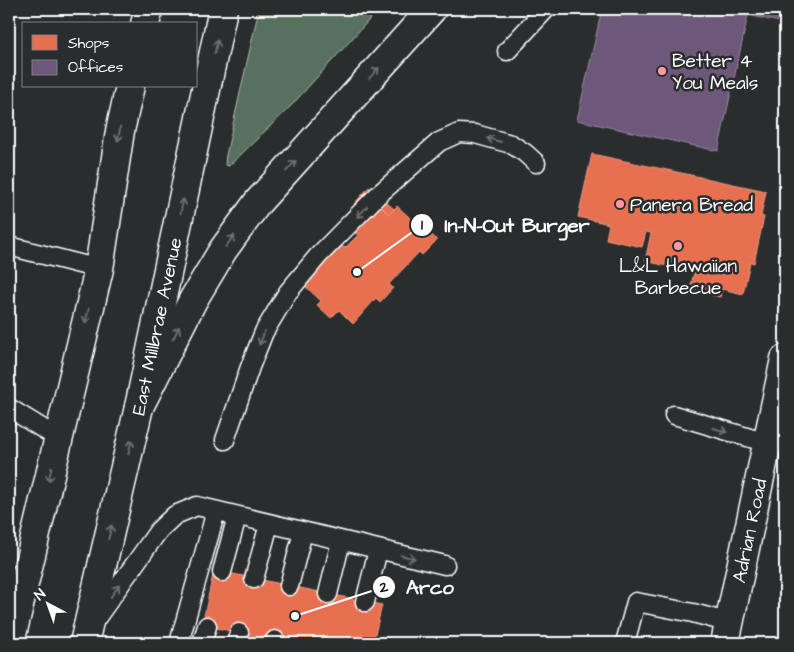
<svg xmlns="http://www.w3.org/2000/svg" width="794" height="652" viewBox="0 0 794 652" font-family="'Architects Daughter',sans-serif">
	<rect width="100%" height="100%" fill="#2a2d2e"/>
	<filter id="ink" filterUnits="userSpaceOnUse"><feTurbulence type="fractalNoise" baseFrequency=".02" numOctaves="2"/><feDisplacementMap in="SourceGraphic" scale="10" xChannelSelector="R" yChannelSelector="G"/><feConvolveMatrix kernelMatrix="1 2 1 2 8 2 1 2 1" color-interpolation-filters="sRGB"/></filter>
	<g filter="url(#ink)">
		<path fill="#58715e" stroke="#acb8ae" d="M 259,9 L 379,9 L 290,107 L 229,166 L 225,165 L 226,155 Z"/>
		<path fill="#e76f51" stroke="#ee9a85" d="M 592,154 L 766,191 L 761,216 L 764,217 L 754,263 L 750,262 L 743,294 L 722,289 L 720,297 L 690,290 L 694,272 L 645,261 L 651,233 L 646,232 L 642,247 L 606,239 L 609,224 L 578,217 Z
			M 369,187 L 394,209 L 389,214 L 380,206 L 369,218 L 354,204 Z
			M 380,206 L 389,214 L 397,206 L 420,227 L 421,225 L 437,240 L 422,255 L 419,252 L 389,284 L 393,288 L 380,302 L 376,298 L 353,324 L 339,310 L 331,318 L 317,305 L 321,301 L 303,284 L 339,244 L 345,248 L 358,235 L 355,233 Z
			M 214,570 L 382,605 L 373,643 L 288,643 L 202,625 Z"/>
		<path fill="#6d597a" stroke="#998ba2" d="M 602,9 L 785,9 L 785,17 L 784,23 L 748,15 L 718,151 L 577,120 Z"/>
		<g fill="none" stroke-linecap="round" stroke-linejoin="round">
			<defs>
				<path id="service" d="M 507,51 L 546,9
					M 9,246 L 99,269
					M 9,408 L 58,438
					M 674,415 L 767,443
					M 225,440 L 250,367 L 264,332 L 288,292 L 318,256 L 378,195 L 439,142 L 459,133 L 475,134 L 511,144 L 525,153 L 536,163
					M 222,572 L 237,516
					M 254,579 L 269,524
					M 289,586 L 303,532
					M 328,594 L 341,541
					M 365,602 L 378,550
					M 95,620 L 159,530 L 175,515 L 197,506 L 445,565
					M 179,643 L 216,511
					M 202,643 L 207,626
					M 236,643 L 239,633
					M 275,643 L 275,640
					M 625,643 L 636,602 L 693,613 L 730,623"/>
				<g id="minor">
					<path id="s1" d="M 725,643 L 785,359"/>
				</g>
				<g id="primary">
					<path d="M 145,24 L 149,9"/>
					<path d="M 10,643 L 99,269 L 120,131 L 130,86"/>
					<path id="s2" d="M 84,643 L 139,407 L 223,9"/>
				</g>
				<path id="motorway" d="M 139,407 L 193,300 L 223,250 L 258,202 L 432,9"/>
			</defs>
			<use href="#service" stroke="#fff" stroke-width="21"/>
			<use href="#minor" stroke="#fff" stroke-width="31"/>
			<use href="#primary" stroke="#fff" stroke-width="31"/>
			<use href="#motorway" stroke="#fff" stroke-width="31"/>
			<use href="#service" stroke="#2a2d2e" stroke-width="18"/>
			<use href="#minor" stroke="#2a2d2e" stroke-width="28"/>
			<use href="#primary" stroke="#2a2d2e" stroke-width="28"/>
			<use href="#motorway" stroke="#2a2d2e" stroke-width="28"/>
		</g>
		<defs><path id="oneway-shaft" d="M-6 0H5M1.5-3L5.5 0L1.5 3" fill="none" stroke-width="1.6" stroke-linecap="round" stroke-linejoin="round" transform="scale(1.25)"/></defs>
		<g stroke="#6a6c6d">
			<use href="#oneway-shaft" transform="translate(216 47) rotate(-78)"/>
			<use href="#oneway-shaft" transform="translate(374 73) rotate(-48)"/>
			<use href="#oneway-shaft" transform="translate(119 134) rotate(100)"/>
			<use href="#oneway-shaft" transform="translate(494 140) rotate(-165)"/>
			<use href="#oneway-shaft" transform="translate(291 166) rotate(-48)"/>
			<use href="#oneway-shaft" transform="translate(182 206) rotate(-78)"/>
			<use href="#oneway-shaft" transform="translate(362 212) rotate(133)"/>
			<use href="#oneway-shaft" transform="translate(230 241) rotate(-53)"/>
			<use href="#oneway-shaft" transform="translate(87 316) rotate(104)"/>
			<use href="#oneway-shaft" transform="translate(176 333) rotate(-63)"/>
			<use href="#oneway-shaft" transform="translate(262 338) rotate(113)"/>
			<use href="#oneway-shaft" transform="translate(720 430) rotate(18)"/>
			<use href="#oneway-shaft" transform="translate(130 447) rotate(-77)"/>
			<use href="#oneway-shaft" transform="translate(50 474) rotate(103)"/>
			<use href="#oneway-shaft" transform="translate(110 532) rotate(-77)"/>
			<use href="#oneway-shaft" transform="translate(408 557) rotate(14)"/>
			<use href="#oneway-shaft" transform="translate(115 591) rotate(-55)"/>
		</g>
	</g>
	<g fill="#ff9aa2" stroke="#2a2d2e" stroke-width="2">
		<circle cx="662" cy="71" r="5"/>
		<circle cx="620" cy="204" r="5"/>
		<circle cx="678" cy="246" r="5"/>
	</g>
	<g text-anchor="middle" stroke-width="5" stroke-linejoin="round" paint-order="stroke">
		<g font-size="19" fill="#fff" stroke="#2a2d2e" text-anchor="start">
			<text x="672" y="67">Better 4<tspan x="672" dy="22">You Meals</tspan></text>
			<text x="630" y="211">Panera Bread</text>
			<text x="678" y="272" text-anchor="middle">L&amp;L Hawaiian<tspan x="678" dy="22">Barbecue</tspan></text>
		</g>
		<g font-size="19" fill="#fff" stroke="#2a2d2e">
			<text dy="7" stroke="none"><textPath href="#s2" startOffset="325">East Millbrae Avenue</textPath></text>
			<text dy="7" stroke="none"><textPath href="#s1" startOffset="115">Adrian Road</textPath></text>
		</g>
	</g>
	<path fill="none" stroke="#fff" stroke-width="2" d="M357 272L422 225M295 616L384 587"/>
	<g fill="#fff" stroke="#2a2d2e" stroke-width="2">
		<circle cx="357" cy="272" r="5"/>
		<circle cx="295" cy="616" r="5"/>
		<circle cx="422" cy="225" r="12"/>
		<circle cx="384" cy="587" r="12"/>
	</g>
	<g font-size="15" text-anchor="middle" font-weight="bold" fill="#111">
		<text x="422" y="230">1</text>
		<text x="384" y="592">2</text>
	</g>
	<g font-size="20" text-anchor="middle" font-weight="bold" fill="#fff" stroke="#2a2d2e" stroke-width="5" stroke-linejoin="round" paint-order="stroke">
		<text x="517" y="232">In-N-Out Burger</text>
		<text x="430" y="594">Arco</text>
	</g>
	<rect width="794" height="652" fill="none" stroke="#2a2d2e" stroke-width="30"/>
	<rect x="15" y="15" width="764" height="622" fill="none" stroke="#fff" stroke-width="2" filter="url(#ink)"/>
	<rect x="22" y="22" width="175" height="65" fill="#2a2d2e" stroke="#7f8182"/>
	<rect x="32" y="35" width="25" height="15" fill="#e76f51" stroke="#7f8182"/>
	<text x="68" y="48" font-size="15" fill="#ffffff">Shops</text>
	<rect x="32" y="60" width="25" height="15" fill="#6d597a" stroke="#7f8182"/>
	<text x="68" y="72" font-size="15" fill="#ffffff">Offices</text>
	<g transform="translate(48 604) rotate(319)" stroke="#2a2d2e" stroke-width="4" paint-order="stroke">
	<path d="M0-4L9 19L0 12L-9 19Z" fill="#ffffff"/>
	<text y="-8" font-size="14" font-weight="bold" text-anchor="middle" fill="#ffffff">N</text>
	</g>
</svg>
